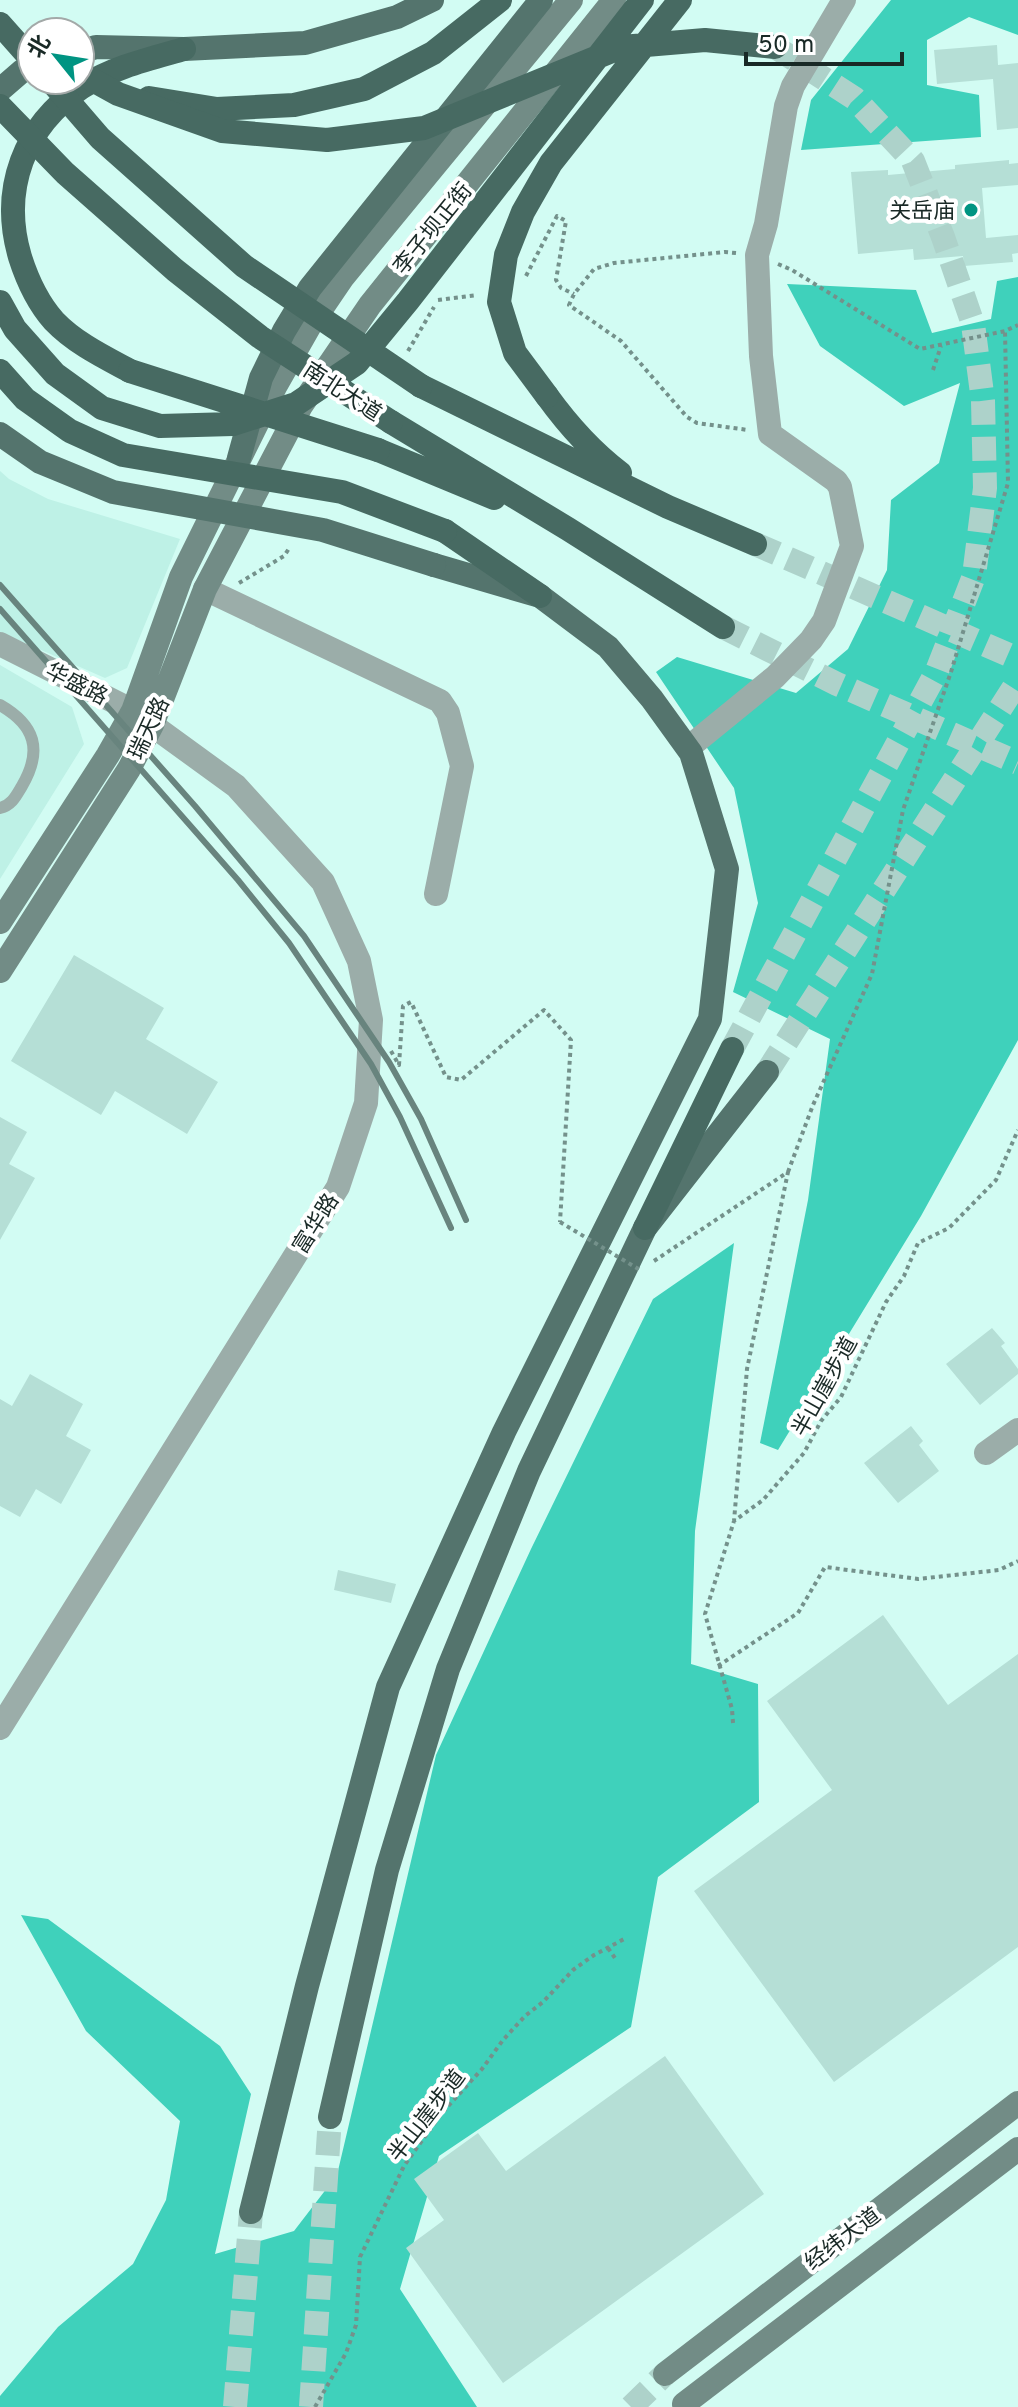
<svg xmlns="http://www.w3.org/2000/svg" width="1018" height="2407" viewBox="0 0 1018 2407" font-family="Overpass,'Noto Sans SC',sans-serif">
	<rect width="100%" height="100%" fill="#d2fcf3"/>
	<path fill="#bef1e6" d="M 0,471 L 9,479 L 48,499 L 180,539 L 127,668 L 105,678 L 0,632 Z
		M 0,665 L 72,707 L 84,744 L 0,879 Z"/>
	<path fill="#3fd1bb" d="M 891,0 L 1018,0 L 1018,35 L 969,17 L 927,40 L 927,85 L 979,95 L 981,137 L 801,150 L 811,100 Z
		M 1018,277 L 1018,1040 L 921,1216 L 778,1450 L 760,1443 L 808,1200 L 830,1039 L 733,992 L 758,903 L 734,788 L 656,672 L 677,657 L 796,693 L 848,649 L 887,570 L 891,500 L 939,463 L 960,383 L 904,406 L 820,346 L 787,284 L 916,290 L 932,333 L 991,319 L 997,281 Z
		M 734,1243 L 695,1531 L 691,1664 L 758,1684 L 759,1802 L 658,1877 L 631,2027 L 439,2156 L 400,2289 L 477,2407 L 0,2407 L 0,2396 L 58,2327 L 133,2264 L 166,2200 L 180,2121 L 86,2031 L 21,1915 L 48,1919 L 220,2046 L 251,2094 L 215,2254 L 294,2231 L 337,2175 L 436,1755 L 531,1549 L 653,1299 Z"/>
	<path fill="#b5dfd6" d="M 997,45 L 998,65 L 1018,63 L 1018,128 L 997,130 L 993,79 L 937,84 L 934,50 Z
		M 1009,160 L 1009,164 L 1018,163 L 1018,185 L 982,188 L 986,238 L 1018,235 L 1018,253 L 1012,254 L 1013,262 L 964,266 L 963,256 L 914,260 L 913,249 L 858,254 L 851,172 L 888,170 L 888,175 L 955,169 L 955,165 Z
		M 74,955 L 164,1008 L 146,1039 L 218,1082 L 187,1134 L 115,1091 L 101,1115 L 11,1061 Z
		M 0,1117 L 27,1132 L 9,1164 L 35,1178 L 0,1240 Z
		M 992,1328 L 1005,1343 L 1001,1346 L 1018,1369 L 1018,1374 L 980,1405 L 946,1364 Z
		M 30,1374 L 83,1404 L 66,1436 L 91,1450 L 61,1504 L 36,1489 L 20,1517 L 0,1506 L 0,1399 L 12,1406 Z
		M 911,1426 L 923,1441 L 919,1445 L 939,1471 L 898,1503 L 864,1463 Z
		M 338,1570 L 396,1584 L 391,1603 L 334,1590 Z
		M 883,1615 L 948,1705 L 1018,1654 L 1018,1947 L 834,2082 L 694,1891 L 832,1790 L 767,1701 Z
		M 665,2056 L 764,2194 L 503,2383 L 406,2248 L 444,2220 L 414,2179 L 478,2133 L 506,2171 Z"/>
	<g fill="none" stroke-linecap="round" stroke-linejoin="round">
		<path stroke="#add2ca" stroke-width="24" stroke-dasharray="24 12" stroke-linecap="butt" d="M 631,2407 L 665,2374"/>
		<path stroke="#add2ca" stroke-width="24" stroke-dasharray="24 12" stroke-linecap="butt" d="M 767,1072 L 1018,681
			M 235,2407 L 251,2212
			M 311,2407 L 330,2117"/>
		<path stroke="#add2ca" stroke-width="24" stroke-dasharray="24 12" stroke-linecap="butt" d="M 755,544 L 1018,659
			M 723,627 L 837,684 L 1018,763
			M 732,1049 L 937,671 L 974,576 L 985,488 L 983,401 L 973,324 L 943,237 L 913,161 L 854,98 L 775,47"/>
		<path stroke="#74918b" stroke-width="4" stroke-dasharray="4 4" stroke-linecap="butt" d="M 736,253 L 725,252 L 614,263 L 594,269 L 574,294 L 569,305 L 621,341 L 687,417 L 697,423 L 748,430
			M 778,264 L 792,270 L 920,349 L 1005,331 L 1018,325
			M 526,276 L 557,216 L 566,221 L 556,280 L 561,288 L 574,294
			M 438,300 L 477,295
			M 408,351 L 434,307
			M 933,370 L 941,346
			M 239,583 L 284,556 L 290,547
			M 391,1051 L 399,1065 L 403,1006 L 411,1002 L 446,1077 L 461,1080 L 544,1010 L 571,1040 L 560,1222
			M 788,1172 L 813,1105 L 872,974 L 903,810 L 951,672 L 1008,483 L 1005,331
			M 654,1261 L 788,1172 L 747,1369 L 734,1521
			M 718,1666 L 798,1613 L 825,1567 L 918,1579 L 999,1570 L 1018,1561
			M 733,1723 L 732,1709 L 705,1614 L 734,1521 L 763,1500 L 804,1453 L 821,1421 L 841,1397 L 886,1302 L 904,1276 L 918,1243 L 949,1228 L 996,1180 L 1018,1130
			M 608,1948 L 615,1958
			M 315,2407 L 346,2353 L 356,2325 L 360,2257 L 404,2166 L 441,2114 L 482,2069 L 503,2040 L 525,2016 L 543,2002 L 573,1970 L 594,1955 L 626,1938"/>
		<path stroke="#9bada9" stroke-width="12" d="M 0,705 C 35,725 43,750 22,786 C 16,796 12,805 0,808"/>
		<path stroke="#9bada9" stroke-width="24" d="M 205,589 L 440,701 L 448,713 L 462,766 L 436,894
			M 688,748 L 775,677 L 811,640 L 824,621 L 852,546 L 840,487 L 836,481 L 770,434 L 761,356 L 757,255 L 766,224 L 786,106 L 793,86 L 844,0
			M 986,1453 L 1018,1430"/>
		<path stroke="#9bada9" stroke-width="24" d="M 0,644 L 133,711 L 152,725 L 236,786 L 323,882 L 359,961 L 371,1020 L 366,1103 L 338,1187 L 0,1728"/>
		<path stroke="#728c86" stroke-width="24" d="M 0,922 L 108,755 L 133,711 L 181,577 L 276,385 L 309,327 L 343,277 L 571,0
			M 0,971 L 129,769 L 152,725 L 205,589 L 301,406 L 370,305 L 614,0
			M 665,2374 L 1018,2103
			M 684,2404 L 1018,2149"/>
		<path stroke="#54746d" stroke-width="24" d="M 80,52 L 96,47 L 184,49 L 305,43 L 397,17 L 432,0
			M 0,90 L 22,71 L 32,68
			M 239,458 L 261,378 L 284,331 L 310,288 L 541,0
			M 330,2117 L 387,1870 L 448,1669 L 529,1471 L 645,1228 L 767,1072
			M 251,2212 L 307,1986 L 388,1687 L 504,1432 L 710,1019 L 727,869 L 691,753 L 652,699 L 608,647 L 540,596 L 434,565"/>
		<path stroke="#476a62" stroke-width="24" d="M 0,24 L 32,60
			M 149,98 L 217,109 L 294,105 L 364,89 L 433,53 L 500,0
			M 130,371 C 104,357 75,343 54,321 C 38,303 27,279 20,257 C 0,189 24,126 82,87 C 114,67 149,59 184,49
			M 421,386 L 668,507 L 755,544
			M 547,396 C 568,425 591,451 620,473
			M 391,422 L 568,529 L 723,627
			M 378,450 L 494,498
			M 445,531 L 540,596
			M 645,1228 L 732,1049"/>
		<path stroke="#68847e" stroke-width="6" d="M 0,585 L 195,806 L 304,936 L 389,1062 L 421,1119 L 466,1220
			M 0,609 L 238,880 L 289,943 L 371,1064 L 400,1117 L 451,1228"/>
		<path stroke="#74918b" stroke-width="4" stroke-dasharray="4 4" stroke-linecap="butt" d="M 560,1222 L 640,1270"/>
		<path stroke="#54746d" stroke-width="24" d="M 0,434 L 40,462 L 113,492 L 323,530 L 434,565"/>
		<path stroke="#476a62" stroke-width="24" d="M 80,73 L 118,94 L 222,131 L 327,140 L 424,128 L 622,47 L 705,40 L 775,47
			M 50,80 L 100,138 L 244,266 L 421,386
			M 0,106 L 65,173 L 175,270 L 260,337 L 391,422
			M 0,302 L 15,329 L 55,374 L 102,408 L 160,426 L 233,424 L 296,404 L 357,363 L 408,301 L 642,0
			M 0,371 L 25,399 L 70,431 L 123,455 L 342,492 L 445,531
			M 130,371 L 378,450
			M 547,396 L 515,353 L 499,302 L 506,255 L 523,212 L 551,163 L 680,0"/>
	</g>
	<circle fill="#009482" stroke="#fff" stroke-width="3" cx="971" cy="210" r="8"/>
	<g text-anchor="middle" stroke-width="8" stroke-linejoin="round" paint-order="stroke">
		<g font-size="22" fill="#192926" stroke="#fff" text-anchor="end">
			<text x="955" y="218">关岳庙</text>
		</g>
		<g font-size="22" fill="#192926" stroke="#fff">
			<text transform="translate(432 228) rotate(-51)" y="8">李子坝正街</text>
			<text transform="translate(343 391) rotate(33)" y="8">南北大道</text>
			<text transform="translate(77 683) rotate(27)" y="8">华盛路</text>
			<text transform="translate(148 728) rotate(-65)" y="8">瑞天路</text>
			<text transform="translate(315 1223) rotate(-58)" y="8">富华路</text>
			<text transform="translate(824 1386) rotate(-61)" y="8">半山崖步道</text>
			<text transform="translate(426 2115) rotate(-52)" y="8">半山崖步道</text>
			<text transform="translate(842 2238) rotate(-37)" y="8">经纬大道</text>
		</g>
	</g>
	<g transform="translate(56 56) rotate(300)"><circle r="38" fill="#ffffff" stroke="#a3a9a8" stroke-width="2"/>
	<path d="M0-6L14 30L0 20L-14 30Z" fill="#009482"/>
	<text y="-12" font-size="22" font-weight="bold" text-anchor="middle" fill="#192926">北</text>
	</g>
	<path d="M746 52v12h156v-12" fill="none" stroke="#192926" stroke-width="4"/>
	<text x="758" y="52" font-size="24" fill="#192926" stroke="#ffffff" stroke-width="6" paint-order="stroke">50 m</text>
</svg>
